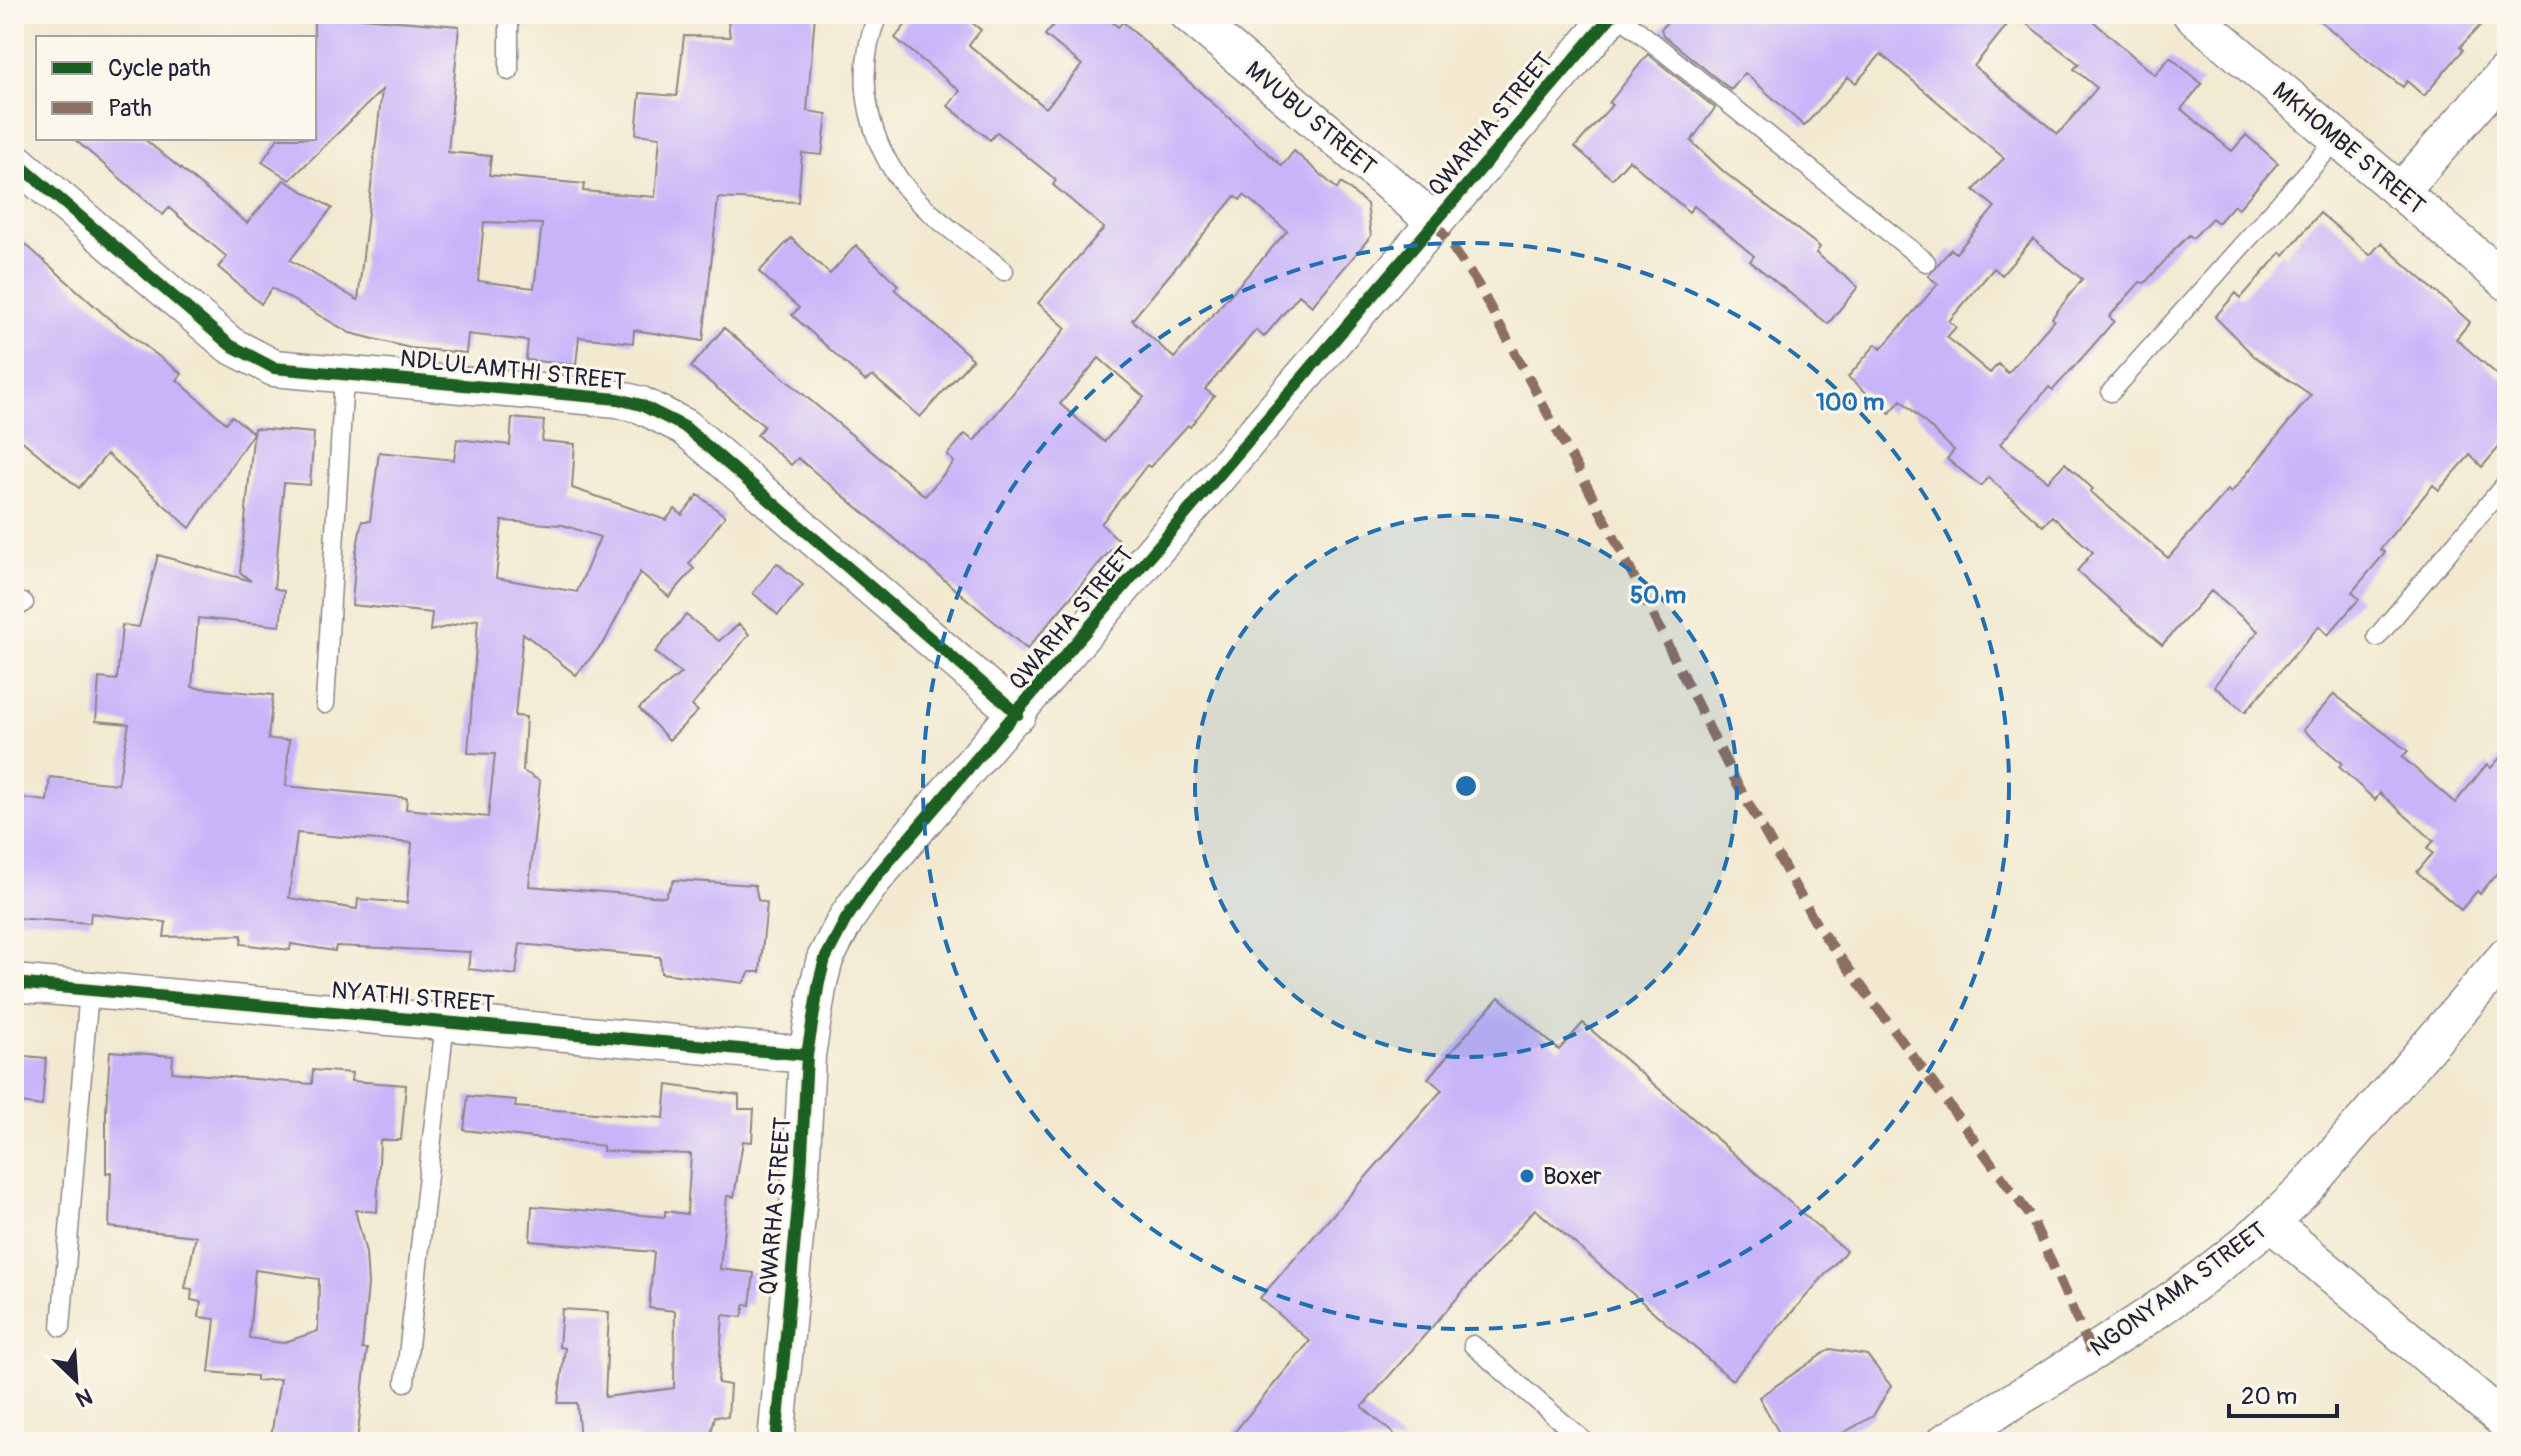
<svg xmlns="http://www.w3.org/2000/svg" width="2521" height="1456" viewBox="0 0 2521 1456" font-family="Pangolin,sans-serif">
	<rect width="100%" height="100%" fill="#fbf7ec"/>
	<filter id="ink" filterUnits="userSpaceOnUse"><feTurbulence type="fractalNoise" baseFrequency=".0125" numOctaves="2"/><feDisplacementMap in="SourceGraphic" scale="16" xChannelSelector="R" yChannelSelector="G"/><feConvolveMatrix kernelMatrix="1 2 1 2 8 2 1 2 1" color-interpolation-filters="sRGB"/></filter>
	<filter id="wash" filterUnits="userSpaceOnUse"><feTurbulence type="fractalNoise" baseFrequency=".006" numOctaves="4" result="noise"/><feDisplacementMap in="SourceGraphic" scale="32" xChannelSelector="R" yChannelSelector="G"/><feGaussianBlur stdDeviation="1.8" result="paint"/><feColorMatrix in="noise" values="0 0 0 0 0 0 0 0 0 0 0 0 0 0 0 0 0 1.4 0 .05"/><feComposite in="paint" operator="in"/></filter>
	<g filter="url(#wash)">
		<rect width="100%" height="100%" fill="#f2e9d0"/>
		<g id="blocks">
			<path fill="#c8b4f9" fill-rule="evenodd" d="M 314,14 L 459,26 L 448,152 L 491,156 L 489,175 L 584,184 L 583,191 L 655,197 L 660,137 L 636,134 L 640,93 L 677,96 L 684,36 L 730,37 L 727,14 L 815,14 L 807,111 L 827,114 L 822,155 L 802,153 L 798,202 L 718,198 L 703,341 L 634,330 L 633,343 L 579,337 L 576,365 L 526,360 L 528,341 L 468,334 L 466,353 L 410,348 L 350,333 L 272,288 L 261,304 L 218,267 L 227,257 L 169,208 L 163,215 L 73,138 L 143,138 L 247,223 L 284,180 L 332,208 L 290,260 L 358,300 L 382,90 L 290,180 L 262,162 L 278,138 L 314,138 ZM 484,222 L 542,224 L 534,288 L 478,281 Z
				M 914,14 L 961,14 L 981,30 L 969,45 L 1046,108 L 1082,65 L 1045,35 L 1062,14 L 1102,14 L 1118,27 L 1123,22 L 1282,166 L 1294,151 L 1337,189 L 1341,183 L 1367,204 L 1371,236 L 1312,306 L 1299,295 L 1264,337 L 1256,330 L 1205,389 L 1214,396 L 1190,427 L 1188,425 L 1150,467 L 1147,465 L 1101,524 L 1119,540 L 1027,649 L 798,458 L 791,465 L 757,435 L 764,426 L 691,367 L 724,328 L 925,496 L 954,462 L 947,455 L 965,434 L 974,441 L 1066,328 L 1038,303 L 1104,228 L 1053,185 L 1056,180 L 997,132 L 990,140 L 948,106 L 960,91 L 895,38 ZM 1244,195 L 1287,231 L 1174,358 L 1132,320 L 1235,196 L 1240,200 ZM 1099,358 L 1144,397 L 1104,442 L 1060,404 Z
				M 1674,14 L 2085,14 L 2155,75 L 2170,57 L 2202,84 L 2181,109 L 2232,151 L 2246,135 L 2278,163 L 2238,209 L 2234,205 L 2218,223 L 2212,218 L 2193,238 L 2189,235 L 2176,248 L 2145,283 L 2140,282 L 2109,317 L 2114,321 L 2090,349 L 2053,390 L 2049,387 L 2000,444 L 2048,481 L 2065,463 L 2093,489 L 2090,491 L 2168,558 L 2228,490 L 2231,493 L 2311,395 L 2254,356 L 2215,317 L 2236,293 L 2241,298 L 2281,252 L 2284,255 L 2320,213 L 2370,255 L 2381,243 L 2470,322 L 2456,339 L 2507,383 L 2507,438 L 2482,467 L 2470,455 L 2439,490 L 2433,485 L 2380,549 L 2385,553 L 2352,592 L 2359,599 L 2328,635 L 2319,626 L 2245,712 L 2214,686 L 2258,631 L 2211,591 L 2162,645 L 2077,571 L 2093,552 L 2052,516 L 2043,526 L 1988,477 L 1981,486 L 1947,459 L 1954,450 L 1901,400 L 1890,413 L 1848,377 L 1876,344 L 1881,349 L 1938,284 L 1928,276 L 1951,249 L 1956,253 L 1995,207 L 1974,190 L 2004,158 L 1881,54 L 1856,83 L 1848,77 L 1804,126 L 1745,73 L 1731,90 L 1663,35 L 1661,29 ZM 2015,15 L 2079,64 L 2074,69 L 2097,88 L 2058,134 L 1974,66 ZM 2033,239 L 2082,279 L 2052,318 L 2054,320 L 2008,373 L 1998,364 L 1990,373 L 1947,337 L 1956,327 L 1949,321 L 1994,268 L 2002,275 Z
				M 2312,14 L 2491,14 L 2460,47 L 2463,50 L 2424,96 L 2407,81 L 2403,87 L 2372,64 Z
				M 1648,54 L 1715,108 L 1691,141 L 1724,172 L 1820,247 L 1816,253 L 1858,287 L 1828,324 L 1750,261 L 1754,256 L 1694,206 L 1689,212 L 1629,160 L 1612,179 L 1575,147 L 1612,105 L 1609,103 Z
				M 14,234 L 107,317 L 182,374 L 177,380 L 226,423 L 232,416 L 253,433 L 190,528 L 107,454 L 79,488 L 14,434 Z
				M 791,238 L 830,274 L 856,245 L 898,285 L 894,289 L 973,359 L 920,417 L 873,376 L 865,381 L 792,315 L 799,308 L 759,272 Z
				M 512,418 L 544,421 L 542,441 L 575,444 L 572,488 L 666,520 L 675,509 L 682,515 L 698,495 L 725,516 L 689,564 L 694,569 L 669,597 L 640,572 L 605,641 L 576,675 L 523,633 L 515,716 L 526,717 L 523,771 L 540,781 L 529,886 L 665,897 L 674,880 L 755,885 L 758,900 L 767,903 L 760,972 L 750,972 L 743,983 L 661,973 L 660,957 L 520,944 L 516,975 L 468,969 L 470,952 L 336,946 L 335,951 L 291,944 L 290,950 L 241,944 L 242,935 L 164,937 L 166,922 L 91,913 L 90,923 L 14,918 L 14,797 L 47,801 L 50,777 L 118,784 L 129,724 L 96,721 L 99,678 L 117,680 L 122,625 L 139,627 L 158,555 L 251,581 L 240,572 L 254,428 L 314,433 L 310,485 L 284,483 L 274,588 L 284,591 L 280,626 L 198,618 L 192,687 L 273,695 L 268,739 L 289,740 L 286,786 L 407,798 L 406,809 L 488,817 L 495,754 L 468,753 L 478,619 L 430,631 L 432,613 L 352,605 L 356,552 L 362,521 L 370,521 L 379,452 L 454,460 L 457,439 L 510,445 ZM 502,521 L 563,525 L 600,537 L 577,592 L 496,578 ZM 297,833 L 412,843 L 407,903 L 358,899 L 357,909 L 289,898 Z
				M 777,563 L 803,585 L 778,615 L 753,593 Z
				M 686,615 L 719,641 L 739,624 L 749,634 L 692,706 L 698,711 L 669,740 L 639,708 L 681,673 L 655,652 Z
				M 2334,694 L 2408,751 L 2402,757 L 2455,803 L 2487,764 L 2491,768 L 2507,750 L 2507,861 L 2480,894 L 2477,891 L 2461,910 L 2417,872 L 2433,853 L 2427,848 L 2434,841 L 2380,793 L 2375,800 L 2339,767 L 2342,763 L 2303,730 Z
				M 1499,997 L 1559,1050 L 1583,1023 L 1846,1251 L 1732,1380 L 1535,1209 L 1362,1407 L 1403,1442 L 1226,1442 L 1310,1341 L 1260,1298 L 1442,1090 L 1428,1078 Z
				M 110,1051 L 173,1056 L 172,1072 L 312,1084 L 313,1070 L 352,1073 L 351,1081 L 406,1085 L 401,1140 L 380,1140 L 377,1212 L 355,1210 L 366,1253 L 368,1284 L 362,1349 L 367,1349 L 357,1442 L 271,1436 L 280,1379 L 256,1381 L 256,1376 L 209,1372 L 215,1319 L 199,1317 L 201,1302 L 191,1300 L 192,1289 L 185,1288 L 196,1236 L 109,1227 L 111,1172 L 106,1173 L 106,1111 ZM 255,1270 L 319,1279 L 318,1331 L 282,1343 L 249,1338 Z
				M 14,1055 L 46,1058 L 42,1106 L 14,1102 Z
				M 667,1085 L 739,1095 L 739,1109 L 754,1109 L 752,1142 L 743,1141 L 734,1197 L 727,1196 L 720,1269 L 754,1273 L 750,1305 L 745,1304 L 742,1317 L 723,1315 L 718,1383 L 730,1385 L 728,1417 L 715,1416 L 709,1442 L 636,1442 L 637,1437 L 601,1433 L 600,1442 L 580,1442 L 577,1403 L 558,1403 L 565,1348 L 559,1347 L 562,1309 L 609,1312 L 605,1397 L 674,1388 L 675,1311 L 649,1308 L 654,1252 L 530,1241 L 532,1206 L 665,1217 L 665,1211 L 687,1214 L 691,1154 L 603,1151 L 603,1146 L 464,1130 L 468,1096 L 516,1100 L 515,1107 L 664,1118 Z
				M 1830,1349 L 1867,1355 L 1891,1386 L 1873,1416 L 1827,1442 L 1784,1442 L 1759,1397 Z"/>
		</g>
	</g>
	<g filter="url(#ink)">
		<use href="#blocks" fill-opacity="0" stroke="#8a8686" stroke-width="2"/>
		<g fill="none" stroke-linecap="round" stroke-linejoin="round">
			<defs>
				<path id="service" d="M 878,14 C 865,46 862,77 869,111 C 887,194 942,220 1004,271
					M 1617,14 L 1926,262
					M 509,71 L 509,14
					M 2111,392 L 2338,138
					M 14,608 L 24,603
					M 2377,637 L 2507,482
					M 325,704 L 344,376
					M 61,1327 L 89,990
					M 1473,1345 L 1585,1442
					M 405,1382 L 445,1022"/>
				<path id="minor" d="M 1188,14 L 1435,222
					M 2191,14 L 2507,282
					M 14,160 L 230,345 L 274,368 L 618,399 L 641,405 L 685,427 L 1018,714
					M 2400,192 L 2507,70
					M 14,983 L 807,1055
					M 2271,1223 L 2507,1423
					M 776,1442 L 801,1173 L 807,1055 L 819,982 L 825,959 L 846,919 L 873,880 L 1613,14
					M 1945,1442 C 2071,1366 2200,1294 2305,1189 L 2507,955"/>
			</defs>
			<use href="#service" stroke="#8a8686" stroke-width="21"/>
			<use href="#minor" stroke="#8a8686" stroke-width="39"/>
			<use href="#service" stroke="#fff" stroke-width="18"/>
			<use href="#minor" stroke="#fff" stroke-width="36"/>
			<path stroke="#8d6e63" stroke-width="10" stroke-dasharray="20 10" stroke-linecap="butt" d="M 1435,222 L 1477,283 L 1608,525 L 1734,778 L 1818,927 L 2031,1217 L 2092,1353"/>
			<defs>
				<path id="cycleway" d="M 14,160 L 230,345 L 274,368 L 618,399 L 641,405 L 685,427 L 1018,714
					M 14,983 L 807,1055
					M 776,1442 L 801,1173 L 807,1055 L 819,982 L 825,959 L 846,919 L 873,880 L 1613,14"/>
			</defs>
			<use href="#cycleway" stroke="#fbf7ec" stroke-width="17"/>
			<use href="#cycleway" stroke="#1b5e20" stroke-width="12"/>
		</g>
	</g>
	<circle cx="1466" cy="786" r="271" fill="#1f6fb2" fill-opacity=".12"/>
	<g fill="none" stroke="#1f6fb2" stroke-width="4" stroke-dasharray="14 10">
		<circle cx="1466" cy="786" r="271"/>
		<circle cx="1466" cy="786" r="543"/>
	</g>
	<circle fill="#1f6fb2" stroke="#fbf7ec" stroke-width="3" cx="1527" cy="1176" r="8"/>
	<g text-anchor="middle" stroke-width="6" stroke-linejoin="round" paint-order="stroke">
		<g font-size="24" fill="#22223b" stroke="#fbf7ec">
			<text transform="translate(1311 118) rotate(40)" y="8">MVUBU STREET</text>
			<text transform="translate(1490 124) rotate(-50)" y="8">QWARHA STREET</text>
			<text transform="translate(2349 148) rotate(40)" y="8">MKHOMBE STREET</text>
			<text transform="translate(513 370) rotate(6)" y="8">NDLULAMTHI STREET</text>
			<text transform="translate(1071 618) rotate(-50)" y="8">QWARHA STREET</text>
			<text transform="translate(413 997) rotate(5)" y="8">NYATHI STREET</text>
			<text transform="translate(775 1206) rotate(-85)" y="8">QWARHA STREET</text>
			<text transform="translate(2178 1289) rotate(-36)" y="8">NGONYAMA STREET</text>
		</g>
		<g font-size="24" fill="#22223b" stroke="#fbf7ec" text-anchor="start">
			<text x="1543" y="1184">Boxer</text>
		</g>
	</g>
	<circle cx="1466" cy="786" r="12" fill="#1f6fb2" stroke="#fbf7ec" stroke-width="4"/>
	<g font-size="24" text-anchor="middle" font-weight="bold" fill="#1f6fb2" stroke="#fbf7ec" stroke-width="6" stroke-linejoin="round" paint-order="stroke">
		<text x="1850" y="410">100 m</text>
		<text x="1658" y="603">50 m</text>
	</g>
	<rect width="2521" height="1456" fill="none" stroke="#fbf7ec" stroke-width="48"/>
	<rect x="36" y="36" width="280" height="104" fill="#fbf7ec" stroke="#a4a2a5" stroke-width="2"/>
	<rect x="52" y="62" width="40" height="12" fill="#1b5e20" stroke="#a4a2a5" stroke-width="2"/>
	<text x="108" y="76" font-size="24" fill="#22223b">Cycle path</text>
	<rect x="52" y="102" width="40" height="12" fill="#8d6e63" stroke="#a4a2a5" stroke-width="2"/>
	<text x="108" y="116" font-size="24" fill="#22223b">Path</text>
	<g transform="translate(76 1380) rotate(155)" stroke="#fbf7ec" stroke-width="6" paint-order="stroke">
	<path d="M0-6L14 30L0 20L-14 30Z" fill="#22223b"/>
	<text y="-12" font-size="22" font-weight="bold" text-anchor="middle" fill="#22223b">N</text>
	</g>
	<path d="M2229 1404v12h108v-12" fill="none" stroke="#22223b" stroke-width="4"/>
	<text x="2241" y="1404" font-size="24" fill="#22223b" stroke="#fbf7ec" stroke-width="6" paint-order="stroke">20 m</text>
</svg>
